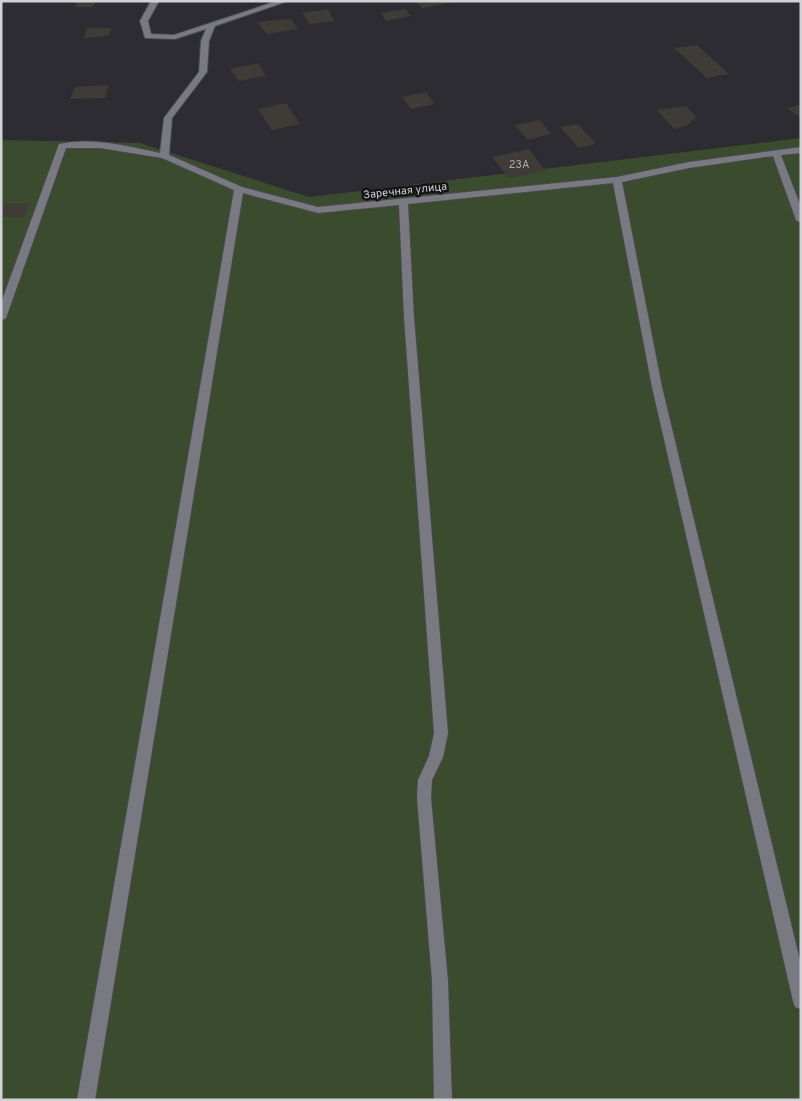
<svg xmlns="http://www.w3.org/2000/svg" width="802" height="1101" viewBox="0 0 802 1101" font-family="Overpass,sans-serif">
	<rect width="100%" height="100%" fill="#2c2c32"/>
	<path fill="#3b4b2d" d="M 801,138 L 801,1100 L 1,1100 L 1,140 L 140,143 L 309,197 Z"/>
	<path fill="#3f3b36" d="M 77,1 L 96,1 L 93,7 L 75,7 Z
		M 415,1 L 453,1 L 454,2 L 422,8 Z
		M 328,9 L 334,21 L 310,24 L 302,13 Z
		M 405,9 L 411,16 L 386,21 L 381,13 Z
		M 291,19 L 298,29 L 267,34 L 257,22 Z
		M 87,28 L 112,28 L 108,36 L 84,38 Z
		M 697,45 L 729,74 L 707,78 L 674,48 Z
		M 258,63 L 266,76 L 239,81 L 230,69 Z
		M 109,85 L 105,98 L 70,99 L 75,87 Z
		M 426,92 L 435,104 L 411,109 L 402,97 Z
		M 286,103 L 300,124 L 272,130 L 258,109 Z
		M 801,105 L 801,118 L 787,108 Z
		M 686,106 L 696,117 L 688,125 L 674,129 L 657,110 Z
		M 540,120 L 551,134 L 528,140 L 514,125 Z
		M 578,124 L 596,144 L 579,148 L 560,127 Z
		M 529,149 L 545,171 L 509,178 L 492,157 Z
		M 5,203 L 30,204 L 24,217 L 1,217 Z"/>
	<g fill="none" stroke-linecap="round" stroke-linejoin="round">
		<defs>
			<path id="minor" d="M 151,1 L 159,1 L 148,21 L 151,34 L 174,35 L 277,1 L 288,1 L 215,26 L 209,41 L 207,72 L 172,118 L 169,155 L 242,187 L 318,207 L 617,177 L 689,162 L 801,147 L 801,153 L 781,155 L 801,207 L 801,223 L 796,220 L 773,156 L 689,168 L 622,182 L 662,387 L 801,965 L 801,1009 L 795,1007 L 793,1001 L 652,387 L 613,183 L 408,204 L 414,317 L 448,733 L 443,757 L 432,780 L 431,798 L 448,981 L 452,1100 L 434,1100 L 432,981 L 417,798 L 418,780 L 429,756 L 434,733 L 404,317 L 399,205 L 318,213 L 243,193 L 95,1100 L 77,1100 L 234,190 L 162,158 L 100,148 L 66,148 L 6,318 L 1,321 L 1,303 L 59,144 C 92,137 127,146 160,153 L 164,118 L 199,72 L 201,41 L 206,29 L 175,39 L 145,38 L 140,21 Z"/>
		</defs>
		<use href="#minor" stroke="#49494f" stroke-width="2"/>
		<use href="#minor" fill="#797a81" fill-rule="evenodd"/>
	</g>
	<g text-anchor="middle" stroke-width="5" stroke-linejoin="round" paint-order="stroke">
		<g font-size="11" fill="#adacae">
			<text x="519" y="168">23А</text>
		</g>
		<g font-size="11" fill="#d2d2d6" stroke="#151517">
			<text transform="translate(405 190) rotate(-6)" y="4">Заречная улица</text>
		</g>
	</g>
	<rect width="802" height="1101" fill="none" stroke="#d2d2d6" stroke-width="5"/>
</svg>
